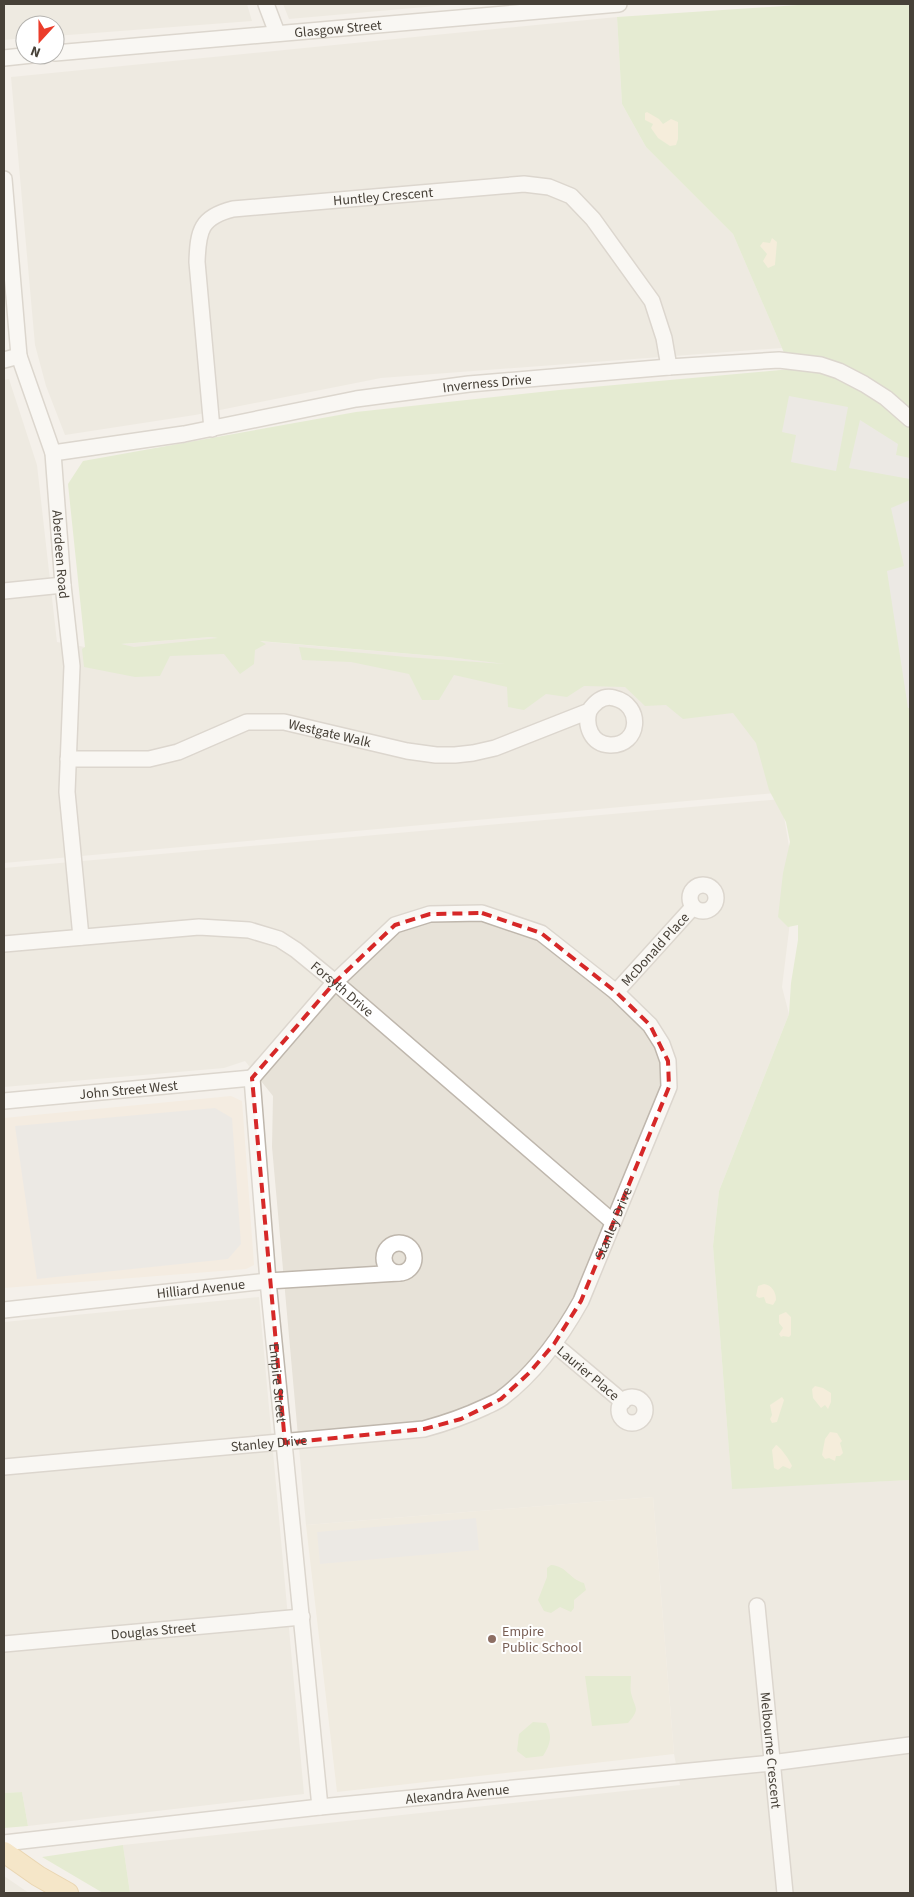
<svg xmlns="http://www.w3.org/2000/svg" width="914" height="1897" viewBox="0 0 914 1897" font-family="'Source Sans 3',sans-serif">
	<rect width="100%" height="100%" fill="#f4f0ea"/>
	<path fill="#e7e2d8" d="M 4,4 L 247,4 L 252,21 L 55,36 L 55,25 L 25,25 L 25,38 L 4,40 Z
		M 283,4 L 459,4 L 289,19 Z
		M 617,17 L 622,104 L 646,147 L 733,234 L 782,348 L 381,378 L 195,415 L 65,435 L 46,386 L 35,345 L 11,77 Z
		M 9,379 L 37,465 L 57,642 L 85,647 L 211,637 L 448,657 L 614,676 L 743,694 L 787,792 L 4,863 L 4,380 Z
		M 781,799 L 792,864 L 792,906 L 782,987 L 789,1014 L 719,1191 L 713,1246 L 732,1488 L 910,1480 L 910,1893 L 130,1893 L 123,1845 L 680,1785 L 674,1754 L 653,1497 L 306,1525 L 272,1147 L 273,1096 L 245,1061 L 224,1068 L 4,1087 L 4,868 Z
		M 259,1297 L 304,1794 L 28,1826 L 22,1792 L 4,1793 L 4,1322 Z
		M 4,1876 L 29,1893 L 4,1893 Z"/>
	<path fill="#f4e6d7" d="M 231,1096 L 242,1101 L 254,1265 L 246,1269 L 4,1288 L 4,1118 Z"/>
	<path fill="#ece4d5" d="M 653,1497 L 674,1754 L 337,1792 L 306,1525 Z"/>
	<path fill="#d2e5b6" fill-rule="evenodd" d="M 813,4 L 910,4 L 910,1480 L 732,1489 L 713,1246 L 719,1191 L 789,1014 L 791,983 L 798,940 L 798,925 L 788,927 L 778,917 L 783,873 L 790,842 L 786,822 L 769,790 L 756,743 L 733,713 L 683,719 L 666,705 L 645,706 L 625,687 L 584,686 L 567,697 L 546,694 L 524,710 L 508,707 L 507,687 L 454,675 L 439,700 L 422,700 L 409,674 L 351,662 L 302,660 L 299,647 L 406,657 L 505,664 L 448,657 L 260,641 L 266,644 L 255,650 L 254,664 L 240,674 L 224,654 L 170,656 L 160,676 L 135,677 L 84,667 L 82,649 L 85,647 L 68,484 L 83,461 L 356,412 L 559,390 L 791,369 L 733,234 L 646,147 L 622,104 L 617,17 ZM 211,637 L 218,638 L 134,647 L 121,644 Z
		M 551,1565 C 567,1566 569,1579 584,1583 L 586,1590 L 574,1600 L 574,1608 L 571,1612 L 560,1607 L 551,1613 L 544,1611 L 538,1600 L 547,1577 L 547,1568 Z
		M 585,1676 L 631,1676 C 631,1682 630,1688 631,1693 C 635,1709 641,1708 628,1723 L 592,1726 Z
		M 533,1722 L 546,1723 C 553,1736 550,1745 543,1756 L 526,1758 L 517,1751 L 519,1734 Z
		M 22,1792 L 28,1826 L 4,1828 L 4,1793 Z
		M 123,1845 L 130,1893 L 103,1893 L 42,1857 Z"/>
	<path fill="#f5e9c9" d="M 647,112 L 659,119 L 663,124 L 671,119 L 678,122 L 678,139 L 676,145 L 670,146 L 658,138 L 651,128 L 653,124 L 645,120 L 645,113 Z
		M 772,238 L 777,242 L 775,265 L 768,268 L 763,261 L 767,254 L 760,246 L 763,242 L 770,243 Z
		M 764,1284 C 772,1285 776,1292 776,1300 L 773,1305 L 766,1303 L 764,1297 L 759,1298 L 756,1296 L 758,1286 Z
		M 786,1312 L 791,1317 L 791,1335 L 789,1337 L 783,1336 L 781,1337 L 779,1334 L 783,1328 L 779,1323 L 779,1315 Z
		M 815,1386 L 823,1388 L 831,1393 L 831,1402 L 828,1409 L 825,1405 L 821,1408 L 813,1398 L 812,1389 Z
		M 782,1397 L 784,1400 L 777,1422 L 772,1423 L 770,1419 L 772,1415 L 770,1405 Z
		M 830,1432 L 837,1433 L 842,1441 L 840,1443 L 843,1453 L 840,1456 L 836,1456 L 835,1461 L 829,1458 L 825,1459 L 822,1455 L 825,1439 Z
		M 776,1445 C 780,1446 791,1462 792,1466 L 790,1469 L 783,1466 L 778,1470 L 774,1468 L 772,1450 Z"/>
	<path fill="#e3e1de" d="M 789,396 L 848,407 L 836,471 L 791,462 L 796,435 L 782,432 Z
		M 860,420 L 898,444 L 896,455 L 910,458 L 910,479 L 849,468 Z
		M 910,500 L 910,708 L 908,708 L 887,571 L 904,566 L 891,508 Z
		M 215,1108 L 232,1118 L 241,1244 L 228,1259 L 37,1279 L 15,1126 Z
		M 476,1518 L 479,1550 L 320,1564 L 317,1532 Z"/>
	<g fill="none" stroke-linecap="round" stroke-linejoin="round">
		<defs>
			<g id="minor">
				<path d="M 266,4 L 277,33"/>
				<path id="s1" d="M 55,53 L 619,4"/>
				<path d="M 4,58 L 32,55"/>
				<path id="s2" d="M 4,179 L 19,356 L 53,453 L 63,585 L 72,666 L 67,792 L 81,937"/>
				<path d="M 4,360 L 19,356"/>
				<path id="s3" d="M 212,429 L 197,262 C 198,230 201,217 233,209 L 524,184 L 549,187 L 571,196 L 593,219 L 652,301 L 664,338 L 669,367"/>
				<path id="s4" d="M 53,453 L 184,434 L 356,399 L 469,384 L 669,367 L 779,360 L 821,365 L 839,371 L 864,384 L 886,398 L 910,419"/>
				<path d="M 4,591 L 63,585"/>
				<path id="s5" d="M 68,759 L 149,759 L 178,752 L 247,722 L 284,722 L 407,751 L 436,755 L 455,755 L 473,753 L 495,748 L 589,711 C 595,702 603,695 614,698 C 644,705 640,746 610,745 C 591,744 585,726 589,711"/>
				<circle cx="703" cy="898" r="13"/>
				<path id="s6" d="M 4,944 L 199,927 L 249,930 L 279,939 L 296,950 L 335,982 L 613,1222"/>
				<path id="s7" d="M 616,992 L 693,907"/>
				<path id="s8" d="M 252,1078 L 268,1281 L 320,1807"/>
				<path id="s9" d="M 4,1101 L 252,1078"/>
				<circle cx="399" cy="1258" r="15"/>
				<path id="s10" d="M 4,1310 L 268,1281 L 399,1273"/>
				<path id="s11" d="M 554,1344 L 623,1402"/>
				<circle cx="632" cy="1410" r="13"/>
				<path id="s12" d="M 4,1467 L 424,1429 C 446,1423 464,1417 485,1407 C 491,1404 497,1402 502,1398 C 535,1373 561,1337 581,1301 L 669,1087 L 668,1061 L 662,1044 L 650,1025 L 616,992 L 541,933 L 482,913 L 430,914 L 395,925 L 335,982 L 252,1078"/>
				<path id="s13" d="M 757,1606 L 785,1893"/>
				<path id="s14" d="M 4,1644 L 302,1617"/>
				<path id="s15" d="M 4,1843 L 320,1807 L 771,1763 L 910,1745"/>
			</g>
			<path id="major" d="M 4,1852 L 38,1876 L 68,1893"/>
		</defs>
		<use href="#minor" stroke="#bfb7ad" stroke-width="18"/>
		<use href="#major" stroke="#dcb570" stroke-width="22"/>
		<use href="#minor" stroke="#fff" stroke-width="15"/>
		<use href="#major" stroke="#f7d99f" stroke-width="20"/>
	</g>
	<path d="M0 0H914V1897H0ZM 482,913 L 541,933 L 616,992 L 650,1025 L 668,1061 L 669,1087 L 581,1301 L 554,1344 L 529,1373 L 501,1399 L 461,1419 L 424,1429 L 285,1443 L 252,1078 L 335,982 L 395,925 L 430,914 Z" fill="#f4f0ea" fill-opacity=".55" fill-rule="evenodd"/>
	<path fill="none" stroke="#d62828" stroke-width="4" stroke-dasharray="10 6" stroke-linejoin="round" d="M 482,913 L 541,933 L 616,992 L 650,1025 L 668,1061 L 669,1087 L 581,1301 L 554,1344 L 529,1373 L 501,1399 L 461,1419 L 424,1429 L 285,1443 L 252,1078 L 335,982 L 395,925 L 430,914 Z"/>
	<circle fill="#8d6e63" stroke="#fff" stroke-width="2" cx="492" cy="1639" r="5"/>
	<g text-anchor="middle" stroke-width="4" stroke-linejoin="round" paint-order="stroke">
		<g font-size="14" fill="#474138" stroke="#fff">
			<text dy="5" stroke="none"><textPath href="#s1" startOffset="284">Glasgow Street</textPath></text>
			<text dy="5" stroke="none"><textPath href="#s3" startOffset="390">Huntley Crescent</textPath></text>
			<text dy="5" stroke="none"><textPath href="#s4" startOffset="440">Inverness Drive</textPath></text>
			<text dy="5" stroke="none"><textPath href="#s2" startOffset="382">Aberdeen Road</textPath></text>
			<text dy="5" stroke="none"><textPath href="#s5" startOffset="270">Westgate Walk</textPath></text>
			<text dy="5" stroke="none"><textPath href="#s7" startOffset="58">McDonald Place</textPath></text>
			<text dy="5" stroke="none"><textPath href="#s6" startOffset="358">Forsyth Drive</textPath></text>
			<text dy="5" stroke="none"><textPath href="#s9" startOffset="125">John Street West</textPath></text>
			<text dy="5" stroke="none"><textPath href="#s12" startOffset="716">Stanley Drive</textPath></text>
			<text dy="5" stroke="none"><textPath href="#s10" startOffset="198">Hilliard Avenue</textPath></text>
			<text dy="5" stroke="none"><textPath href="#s11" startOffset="45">Laurier Place</textPath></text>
			<text dy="5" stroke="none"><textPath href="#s8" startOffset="306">Empire Street</textPath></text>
			<text dy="5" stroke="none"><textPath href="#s12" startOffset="266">Stanley Drive</textPath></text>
			<text dy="5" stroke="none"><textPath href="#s14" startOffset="150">Douglas Street</textPath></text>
			<text dy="5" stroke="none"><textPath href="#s13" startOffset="145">Melbourne Crescent</textPath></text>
			<text dy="5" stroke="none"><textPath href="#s15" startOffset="456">Alexandra Avenue</textPath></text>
		</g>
		<g font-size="14" fill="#785e54" stroke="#fff" text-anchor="start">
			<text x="502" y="1636">Empire<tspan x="502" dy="16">Public School</tspan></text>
		</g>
	</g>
	<rect width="914" height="1897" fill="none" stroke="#474138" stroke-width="10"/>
	<g transform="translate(40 40) rotate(201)"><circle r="24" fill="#ffffff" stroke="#b5b3af"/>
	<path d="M0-4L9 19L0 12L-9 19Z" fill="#eb3c2a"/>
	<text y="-8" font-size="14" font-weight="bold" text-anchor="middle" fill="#474138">N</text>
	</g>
</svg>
